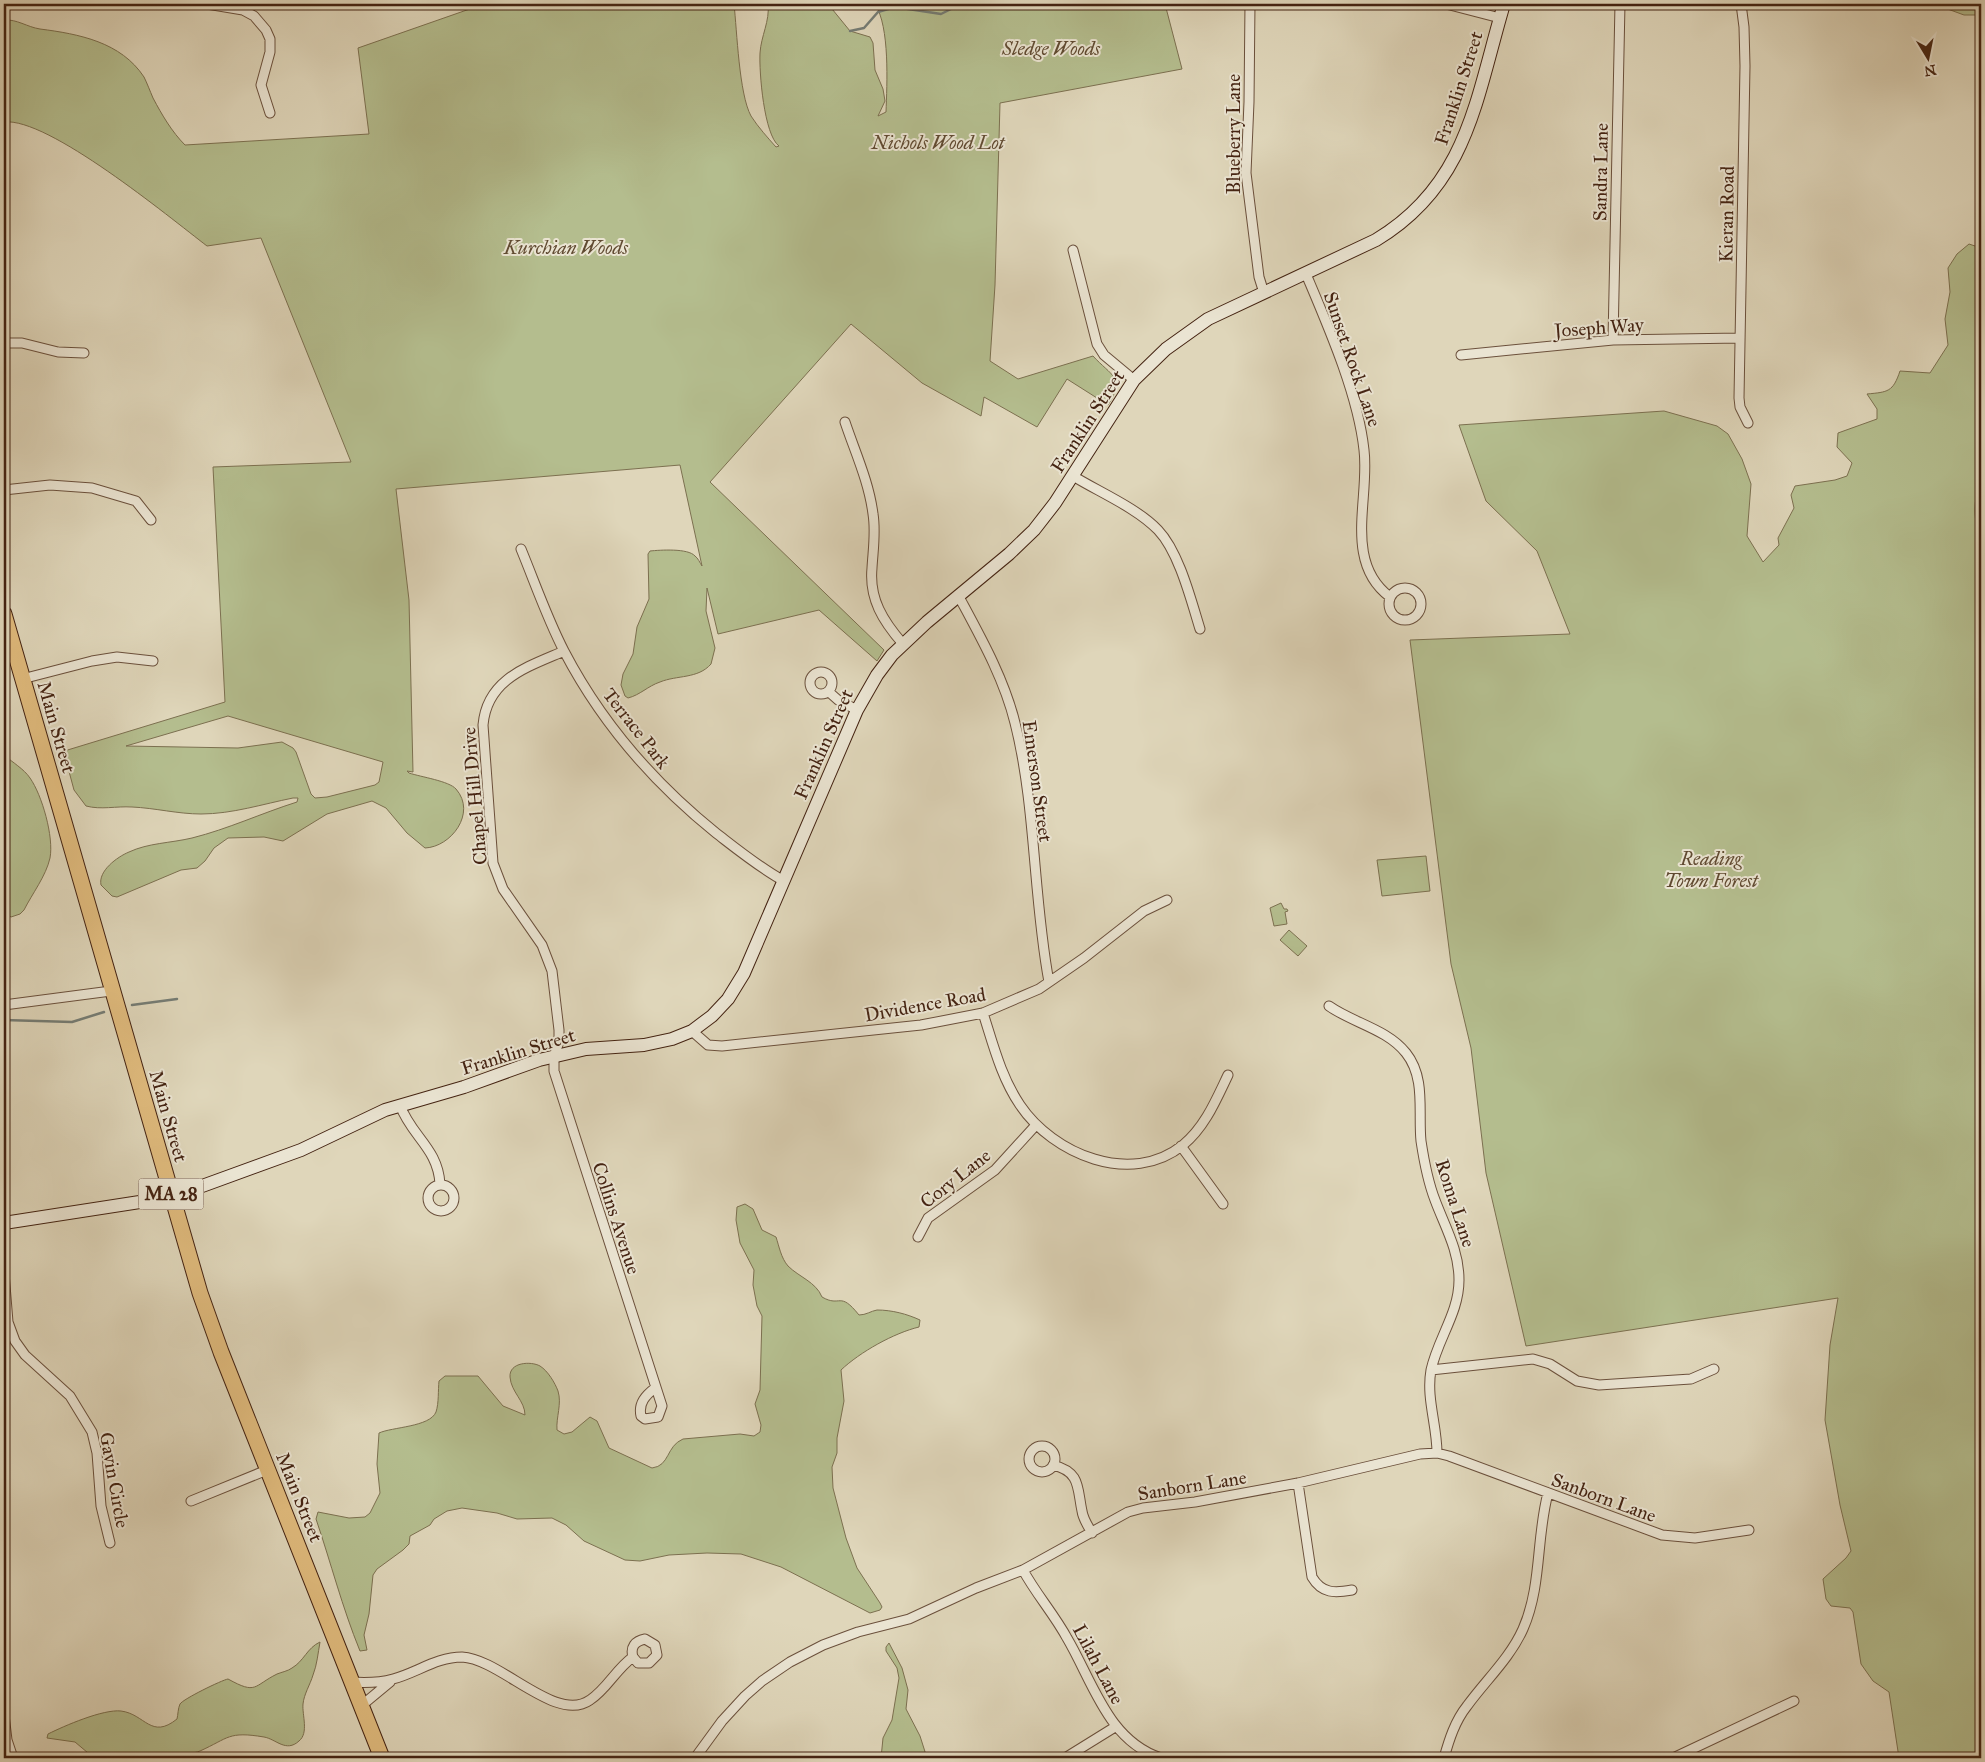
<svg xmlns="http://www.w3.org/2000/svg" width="1985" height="1762" viewBox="0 0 1985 1762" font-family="'IM FELL Great Primer',serif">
	<rect width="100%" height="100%" fill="#dfd6ba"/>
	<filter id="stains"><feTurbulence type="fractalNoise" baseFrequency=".004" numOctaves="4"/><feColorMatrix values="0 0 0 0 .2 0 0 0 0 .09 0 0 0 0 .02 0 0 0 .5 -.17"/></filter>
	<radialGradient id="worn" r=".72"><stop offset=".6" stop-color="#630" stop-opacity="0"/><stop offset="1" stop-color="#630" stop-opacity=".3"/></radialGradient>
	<path fill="#b4bd8e" stroke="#7c7050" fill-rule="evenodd" d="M 484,4 L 734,4 C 737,31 739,94 751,116 C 758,127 768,138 776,147 L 779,146 C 764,135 759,72 760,53 C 761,36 770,21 768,4 L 828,4 L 850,31 L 870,37 L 873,43 L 875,70 L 883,89 L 885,101 L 878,116 L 886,112 C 887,84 890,27 875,4 L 1165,4 L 1182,69 L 1000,103 L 995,285 L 990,361 L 1018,379 L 1093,356 C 1111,376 1126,377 1108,405 L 1067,379 L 1037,427 L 984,397 L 981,416 L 922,383 L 851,324 L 710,482 L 884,650 L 877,661 L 819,610 L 718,634 L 707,588 L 706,611 L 715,648 L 711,664 C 698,679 677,675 660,682 C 648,686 640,695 628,698 L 625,696 L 621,685 L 623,674 L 633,654 L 637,627 L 649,599 L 648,554 L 650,551 C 660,550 688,548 695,556 C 698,558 700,563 702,566 L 680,465 L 396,489 L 409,600 L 413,772 L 407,771 L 409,773 C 421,777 449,781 456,789 C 477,813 451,847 425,848 L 407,833 L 386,808 L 372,801 L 327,814 L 283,841 L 264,837 L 228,838 L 214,848 L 205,861 L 197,868 L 181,870 L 117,897 L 112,896 L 101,885 C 98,871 117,857 129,852 C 148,843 171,843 192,838 C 228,829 262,813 297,802 L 298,798 L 293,798 C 263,804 232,814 201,814 C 178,814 155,808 132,807 C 116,806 101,810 86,806 L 74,790 L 67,764 L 65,764 L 61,752 L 225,702 L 213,467 L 351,462 L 261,238 L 207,246 C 169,217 48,117 4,122 L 4,20 C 17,19 27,27 40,29 C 79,34 121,42 144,77 C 147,83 150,91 153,98 C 162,115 172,132 185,145 L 369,134 L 358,48 ZM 228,716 L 383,762 L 379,782 L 375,785 L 327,797 L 315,798 L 311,794 L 296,752 L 293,748 L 282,742 L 238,748 L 126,746 Z
		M 1934,4 L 1981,4 L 1981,15 L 1964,15 Z
		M 1969,244 L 1981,248 L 1981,481 C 1973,500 1973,520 1981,539 L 1981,1758 L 1899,1758 L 1889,1692 L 1873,1681 L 1861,1664 L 1853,1612 L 1850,1608 L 1831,1606 L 1826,1599 L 1823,1579 L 1846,1558 L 1851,1551 L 1840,1505 L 1825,1420 L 1830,1345 L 1838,1298 L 1526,1346 L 1486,1173 L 1471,1048 L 1451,964 L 1410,640 L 1570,634 L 1537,551 L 1486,501 L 1459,425 L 1664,411 L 1717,426 L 1728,434 L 1742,459 L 1751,484 L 1747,536 L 1763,562 L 1779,545 L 1778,538 L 1794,508 L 1791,495 L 1795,486 L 1835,480 L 1847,476 L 1852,463 L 1837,447 L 1838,433 L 1877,419 L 1877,409 L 1867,394 C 1888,392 1893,392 1900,371 L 1930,373 L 1948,345 L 1945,319 L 1950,292 L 1948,268 L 1957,254 Z
		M 4,755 C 12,762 24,769 30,778 C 42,795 54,837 50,858 C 46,876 32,894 24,910 L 20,914 L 11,917 L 4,913 Z
		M 1426,856 L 1430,891 L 1382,896 L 1377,860 Z
		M 1281,903 L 1284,909 L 1287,909 L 1288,911 L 1285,912 L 1287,924 L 1274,926 L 1270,908 Z
		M 1289,930 L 1307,946 L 1298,956 L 1280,940 Z
		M 745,1204 L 753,1209 L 762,1230 L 776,1237 C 779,1246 781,1258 788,1266 C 799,1277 816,1282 822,1297 C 841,1308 839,1290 859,1315 C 866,1315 871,1311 877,1310 C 892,1310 907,1314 920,1320 L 919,1327 C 894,1333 860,1352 841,1370 L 844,1401 L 837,1438 L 837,1453 L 832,1467 L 833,1488 L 846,1538 L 857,1568 L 880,1603 L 882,1607 L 880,1610 L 870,1613 L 781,1567 L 741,1554 L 707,1553 L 669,1555 L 640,1561 L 625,1560 L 584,1541 L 566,1525 L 552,1518 L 517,1519 L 497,1513 L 462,1508 L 447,1511 L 434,1519 L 430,1525 L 410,1536 L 409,1544 L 403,1550 L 377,1569 L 373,1575 L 369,1614 L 364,1635 L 367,1650 L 360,1651 C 342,1607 331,1563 316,1519 L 318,1512 L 349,1518 L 365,1517 L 370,1513 L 380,1493 L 377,1464 L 379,1433 C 392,1427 430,1427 436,1412 C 439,1403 438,1390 439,1381 L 445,1376 L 478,1376 L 503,1406 L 525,1415 C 525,1401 511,1392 510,1377 C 509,1362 531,1361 540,1366 C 548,1371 555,1383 558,1391 C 562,1404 556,1417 557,1430 L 564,1434 L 572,1432 L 590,1417 L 597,1421 L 609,1448 L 652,1468 C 670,1466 666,1446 683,1439 L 740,1434 L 754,1436 L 760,1432 L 761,1425 L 755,1404 L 760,1390 L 762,1316 L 757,1306 L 753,1285 L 754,1270 L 740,1243 L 736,1220 L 737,1207 Z
		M 320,1642 C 318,1653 317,1665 313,1675 C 310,1685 304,1694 303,1704 C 302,1715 309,1733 299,1741 C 286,1753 276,1739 264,1737 C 228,1731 229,1738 200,1751 C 193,1754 187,1752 183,1758 L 94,1758 L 75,1742 L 47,1738 L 48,1734 C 64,1726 103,1709 121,1711 C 145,1714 151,1740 177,1719 C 178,1715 178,1708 180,1704 C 183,1699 222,1680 228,1679 C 257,1695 253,1686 277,1674 C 282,1672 288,1671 292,1668 C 304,1661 307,1648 320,1642 Z
		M 889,1643 L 902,1668 L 908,1690 L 906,1709 L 920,1736 L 927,1758 L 881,1758 L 883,1738 L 892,1720 L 899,1678 L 897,1668 L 886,1651 L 886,1647 Z"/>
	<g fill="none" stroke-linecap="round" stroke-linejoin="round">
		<path stroke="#757c74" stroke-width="2.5" d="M 850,31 L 864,28 L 878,12 L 895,7 L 941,14 L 961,4
			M 132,1005 L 177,999
			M 4,1020 L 72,1022 L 104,1012"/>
		<defs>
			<path id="street" d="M 207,4 L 243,10 L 254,16 L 266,30 L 270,39 L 270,52 L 261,85 L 270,113
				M 1250,4 L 1249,102 L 1246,173 L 1259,277 L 1264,293
				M 1446,4 L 1500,18
				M 1741,4 L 1744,27 L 1745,66 L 1739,398 L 1740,407 L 1748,423
				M 1073,250 L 1097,344 L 1104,355 L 1134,380
				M 1306,274 C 1328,326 1358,394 1364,450 C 1370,498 1343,562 1390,597
				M 1613,340 L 1620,4
				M 4,343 L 22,343 L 58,352 L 84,353
				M 1461,355 L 1613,340 L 1740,338
				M 845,422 C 855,452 869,482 873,514 C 876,532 873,550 872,568 C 869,599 883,621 903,644
				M 1073,476 C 1099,492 1137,508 1158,530 C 1179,552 1191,600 1200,629
				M 4,490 L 50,485 L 92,488 L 136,501 L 151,520
				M 521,549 C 535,583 547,618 564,651 C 601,722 654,783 716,833 C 738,850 760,868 784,881
				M1389 604a16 16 0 1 1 32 0a16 16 0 1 1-32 0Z
				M 958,595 C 980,636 1004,678 1015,723 C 1036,806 1033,897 1049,982
				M 564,651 C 527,667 487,679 483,725 L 493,863 L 503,889 L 542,945 L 552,971 L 559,1030 L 559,1042 L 554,1056 L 554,1071 L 662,1406 L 658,1417 L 645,1419 L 641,1416 C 638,1403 646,1395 655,1388
				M810 683a11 11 0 1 1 22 0a11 11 0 1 1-22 0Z
				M 22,679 L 92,661 L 117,657 L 153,661
				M 829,692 L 838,700 L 857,710
				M 4,1005 L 111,991
				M 1329,1006 C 1353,1023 1387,1029 1406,1053 C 1426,1078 1418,1112 1421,1141 C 1424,1161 1428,1182 1435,1200 C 1445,1227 1459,1250 1459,1280 C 1459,1313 1438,1338 1431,1370 C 1426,1398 1437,1425 1437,1453
				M 983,1013 C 993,1044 1001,1077 1020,1105 C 1053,1154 1131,1187 1183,1145 C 1205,1127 1216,1100 1228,1075
				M 692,1031 L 708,1045 L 722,1046 L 921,1025 L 983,1013 L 1039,989 L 1084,958 L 1144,911 L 1167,900
				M 400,1105 C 411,1136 438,1148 440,1184
				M 1181,1146 L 1223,1204
				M428 1198a13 13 0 1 1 26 0a13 13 0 1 1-26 0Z
				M 918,1237 L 928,1218 L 995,1170 L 1036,1125
				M 4,1273 L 8,1322 L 15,1341 L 25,1355 L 70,1396 L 92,1432 L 97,1453 L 101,1506 L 110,1543
				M 1431,1370 L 1533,1359 L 1550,1364 L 1577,1381 L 1599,1385 L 1691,1379 L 1714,1369
				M1029 1459a13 13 0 1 1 26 0a13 13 0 1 1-26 0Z
				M 1053,1465 C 1081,1472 1077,1488 1082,1511 C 1083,1519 1088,1526 1092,1533
				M 1298,1483 L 1312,1577 C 1322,1594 1335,1593 1352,1590
				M 191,1501 L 267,1470
				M 1023,1570 C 1036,1594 1054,1614 1067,1638 C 1093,1682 1108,1741 1161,1758
				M 351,1682 C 365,1683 379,1683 393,1679 C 416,1673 437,1657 462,1657 C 501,1659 556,1724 590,1700 C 607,1689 616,1669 633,1657 C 630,1647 635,1641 645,1639 L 655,1645 L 657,1655 L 649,1663 L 638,1663 L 633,1657
				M 361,1706 L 390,1682
				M 4,1715 L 7,1740 L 13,1758
				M 695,1758 L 722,1721 L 745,1696 L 762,1681 L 790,1662 L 823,1645 L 858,1632 L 909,1619 L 976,1588 L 1023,1570 L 1128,1512 L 1143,1508 L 1195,1502 L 1298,1483 L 1420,1454 L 1437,1453 L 1449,1456 L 1662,1535 L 1695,1538 L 1749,1530
				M 1065,1758 L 1115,1727
				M 1444,1758 C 1449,1740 1455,1721 1467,1706 C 1486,1680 1510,1658 1523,1629 C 1542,1586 1536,1538 1548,1493
				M 1673,1758 L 1794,1701"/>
			<path id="secondary" d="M 4,1223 L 172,1197 L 301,1150 L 385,1110 L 464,1087 L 539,1060 L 586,1049 L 644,1045 L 672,1039 L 692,1031 L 712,1016 L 728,999 L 744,973 L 857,710 L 877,675 L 892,655 L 927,622 L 1009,554 L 1034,530 L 1055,503 L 1134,380 L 1166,349 L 1208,319 L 1376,240 C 1468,185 1476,98 1504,4"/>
			<path id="primary" d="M 4,614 L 200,1293 L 221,1352 L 382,1758"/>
		</defs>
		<use href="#street" stroke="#6b503c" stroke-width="11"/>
		<use href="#secondary" stroke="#442312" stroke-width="14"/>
		<use href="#primary" stroke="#442312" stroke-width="17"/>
		<use href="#street" stroke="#eae4d2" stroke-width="9"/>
		<use href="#secondary" stroke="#eae4d2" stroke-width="12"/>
		<use href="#primary" stroke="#e0bb7d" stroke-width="15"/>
	</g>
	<g text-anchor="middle" stroke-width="4" stroke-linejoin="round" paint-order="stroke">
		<rect fill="#eae4d2" stroke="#765d4c" stroke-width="1" x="138.5" y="1178.5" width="65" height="31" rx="4"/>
		<g font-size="18" font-weight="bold" fill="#442312">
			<text x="171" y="1200">MA 28</text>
		</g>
		<g font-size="19" font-style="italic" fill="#604a31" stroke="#eae4d2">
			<text x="1051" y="55">Sledge Woods</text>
			<text x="938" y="149">Nichols Wood Lot</text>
			<text x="566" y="254">Kurchian Woods</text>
			<text x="1711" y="865">Reading<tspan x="1711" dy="22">Town Forest</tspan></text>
		</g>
		<g font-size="19" fill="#442312" stroke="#eae4d2">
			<text transform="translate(1458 88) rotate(-72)" y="7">Franklin Street</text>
			<text transform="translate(1233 134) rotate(-90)" y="7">Blueberry Lane</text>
			<text transform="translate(1600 172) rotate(-89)" y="7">Sandra Lane</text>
			<text transform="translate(1726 214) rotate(-89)" y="7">Kieran Road</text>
			<text transform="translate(1599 327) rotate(-4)" y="7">Joseph Way</text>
			<text transform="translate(1353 359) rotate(71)" y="7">Sunset Rock Lane</text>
			<text transform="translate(1087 421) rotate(-57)" y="7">Franklin Street</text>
			<text transform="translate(57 727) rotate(74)" y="7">Main Street</text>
			<text transform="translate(637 728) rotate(52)" y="7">Terrace Park</text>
			<text transform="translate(823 744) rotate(-66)" y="7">Franklin Street</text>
			<text transform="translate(1038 781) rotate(82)" y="7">Emerson Street</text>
			<text transform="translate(474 796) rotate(-95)" y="7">Chapel Hill Drive</text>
			<text transform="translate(925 1004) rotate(-10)" y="7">Dividence Road</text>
			<text transform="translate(518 1051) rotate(-17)" y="7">Franklin Street</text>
			<text transform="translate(169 1116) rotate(74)" y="7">Main Street</text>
			<text transform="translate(955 1178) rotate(-38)" y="7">Cory Lane</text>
			<text transform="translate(1456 1203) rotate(72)" y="7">Roma Lane</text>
			<text transform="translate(617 1218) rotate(72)" y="7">Collins Avenue</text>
			<text transform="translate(115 1480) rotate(80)" y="7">Gavin Circle</text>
			<text transform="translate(1192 1485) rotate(-9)" y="7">Sanborn Lane</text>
			<text transform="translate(300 1497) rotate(68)" y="7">Main Street</text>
			<text transform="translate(1604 1497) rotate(20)" y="7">Sanborn Lane</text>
			<text transform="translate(1099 1664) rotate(62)" y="7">Lilah Lane</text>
		</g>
	</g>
	<rect width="1985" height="1762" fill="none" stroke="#dfd6ba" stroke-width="20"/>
	<rect x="5" y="5" width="1975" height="1752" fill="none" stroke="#442312" stroke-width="2.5"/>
	<rect x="10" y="10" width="1965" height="1742" fill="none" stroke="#442312"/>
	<g transform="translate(1928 58) rotate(170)" stroke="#eae4d2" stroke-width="4" paint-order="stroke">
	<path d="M0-4L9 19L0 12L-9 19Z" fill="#442312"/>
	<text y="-8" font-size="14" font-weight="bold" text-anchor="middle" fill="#442312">N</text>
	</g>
	<rect width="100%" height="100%" filter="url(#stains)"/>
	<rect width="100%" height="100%" fill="url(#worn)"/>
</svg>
